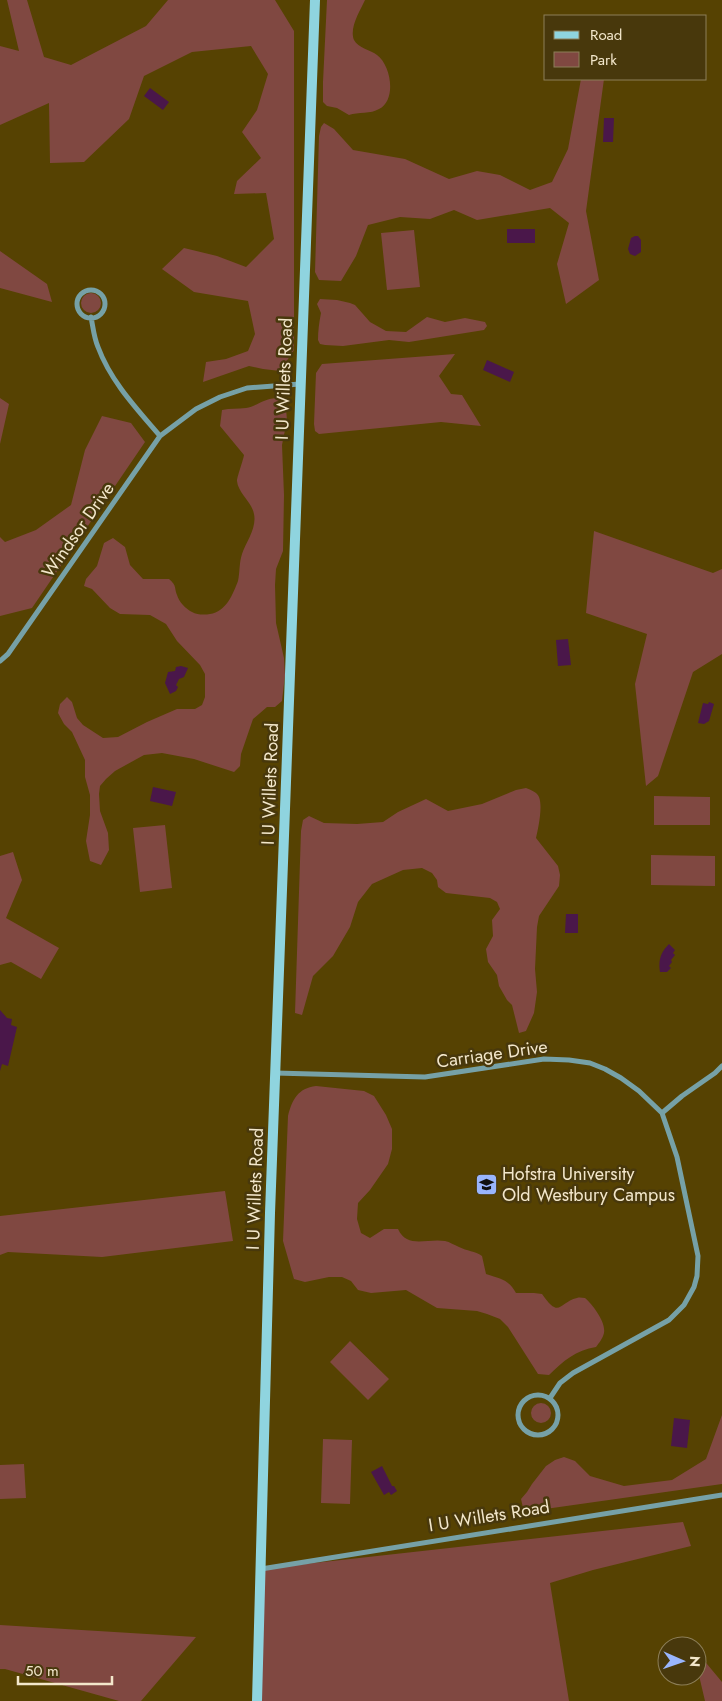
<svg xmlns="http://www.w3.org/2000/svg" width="722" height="1701" viewBox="0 0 722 1701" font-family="Jost,sans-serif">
	<rect width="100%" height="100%" fill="#564202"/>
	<path fill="#804841" d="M 7,0 L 27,0 L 44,57 L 71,65 L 146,26 L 168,0 L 275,0 L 294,31 L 294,350 L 280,371 L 263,369 L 249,366 L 203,382 L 206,362 L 226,359 L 248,351 L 255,334 L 248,301 L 194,292 L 162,269 L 184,248 L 217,256 L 246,267 L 274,239 L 266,193 L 234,194 L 237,181 L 261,158 L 242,132 L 257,110 L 268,74 L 251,46 L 192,52 L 144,76 L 129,119 L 84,162 L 50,163 L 49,103 L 0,125 L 0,46 L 19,51 Z
		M 327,0 L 365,0 C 360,11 349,28 354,40 C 358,48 371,50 377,55 C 391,65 397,100 379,109 C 371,114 358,112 349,115 L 337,108 L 327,106 L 323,102 L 323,82 Z
		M 581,79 L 604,79 L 586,211 L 599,280 L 566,304 L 557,264 L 569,223 L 550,208 L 477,220 L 454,210 L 430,219 L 400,217 L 368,225 L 356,256 L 341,281 L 319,280 L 315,272 L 319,136 L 321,127 L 324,123 L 334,129 L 353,150 L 405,159 L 449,179 L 477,171 L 500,175 L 530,190 L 552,182 L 568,149 Z
		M 414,230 L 420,287 L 387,290 L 381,233 Z
		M 0,251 L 47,284 L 52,302 L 0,288 Z
		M81 303a10 10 0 1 1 20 0a10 10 0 1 1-20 0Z
		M 320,299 L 337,300 L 350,303 L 355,305 L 370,322 L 386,331 L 406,332 L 427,317 L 445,322 L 465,318 L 485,322 L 487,326 L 484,330 L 409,342 L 389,340 L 343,346 L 325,345 L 320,344 L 318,340 C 318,331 319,323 321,313 L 317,304 Z
		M 455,354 L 439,376 L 451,394 L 462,395 L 481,426 L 441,422 L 319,434 L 315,431 L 314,424 L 316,373 L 322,364 Z
		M 0,398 L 9,404 L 0,444 Z
		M 276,398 L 283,402 L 286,409 L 287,420 L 282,445 L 284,495 L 283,551 L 276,569 L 275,585 L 276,623 L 284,658 L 285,675 L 282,701 L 275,707 L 267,707 L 253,719 L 241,754 L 240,766 L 234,772 L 194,759 L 162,753 L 144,755 L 115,771 L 106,779 L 100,786 L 99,794 L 100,811 L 108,833 L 109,850 L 101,865 L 90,861 L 86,841 L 90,815 L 90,795 L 85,777 L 85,760 L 72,732 L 64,724 L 58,713 L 60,704 L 67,697 L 72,702 L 77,718 L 83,725 L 103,738 L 118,737 L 147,722 L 177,709 L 195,709 L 202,705 L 205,697 L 205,674 L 200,665 L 177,641 L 166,624 L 150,615 L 120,614 L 110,608 L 92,589 L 84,586 L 86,579 L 97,566 L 104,543 L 113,538 L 125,547 L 130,565 L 143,579 L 169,579 C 177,586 174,587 177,595 C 179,602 186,609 192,612 C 197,615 205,615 210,614 C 226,612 233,594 238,581 C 240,572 239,563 242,554 C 246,542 257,528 254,514 C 252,502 238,493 237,481 C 237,477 243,461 244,455 L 220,426 L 222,410 C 230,408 238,409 246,408 C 257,406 263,399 276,398 Z
		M 102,416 L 131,423 L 145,442 L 32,608 L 0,616 L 0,537 L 5,542 L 36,530 L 71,505 L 85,450 Z
		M 594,531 L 713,573 L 722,569 L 722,654 L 693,672 L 658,776 L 646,786 L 635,684 L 647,634 L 586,613 Z
		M 526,788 C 531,790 537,792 539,797 C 543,807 538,829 536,838 L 558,866 L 560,875 L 559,886 L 539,916 L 537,927 L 535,969 L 537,992 L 534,1013 L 526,1031 L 519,1033 L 512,1005 L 507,1000 L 499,986 L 497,975 L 488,962 L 486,949 L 493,936 L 492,920 L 500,909 L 497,902 L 490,898 L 446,893 L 438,887 L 437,880 L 432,873 L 422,868 L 403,870 L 372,884 L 358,902 L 350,927 L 333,956 L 313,976 L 302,1015 L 295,1013 L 301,831 L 303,820 L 309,816 L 324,823 L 357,824 L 383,822 L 398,812 L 426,799 L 448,811 L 482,804 L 516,790 Z
		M 654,796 L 710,797 L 710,825 L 654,825 Z
		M 165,825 L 172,888 L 140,892 L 133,828 Z
		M 13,852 L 22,880 L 6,918 L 59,948 L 41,979 L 11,962 L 0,965 L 0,856 Z
		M 651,855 L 715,856 L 715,886 L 651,885 Z
		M 316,1086 L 364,1091 L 374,1096 L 386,1115 L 392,1129 L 392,1149 L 388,1164 L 370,1190 L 358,1203 L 357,1219 L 361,1233 L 370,1238 L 384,1229 L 398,1229 C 407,1249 427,1238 445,1241 C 450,1242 454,1245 459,1247 C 467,1251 475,1251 482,1256 L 486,1274 C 501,1279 508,1279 516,1293 L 534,1293 L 542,1294 C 560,1320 559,1302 577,1298 C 580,1297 582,1298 585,1298 C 593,1305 606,1322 604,1333 C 603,1338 599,1343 596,1347 C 576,1350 563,1361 549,1375 L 538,1374 L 508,1327 L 500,1319 L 487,1314 L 477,1311 L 437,1308 L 406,1290 L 371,1293 L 358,1290 L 351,1281 L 342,1277 L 329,1277 L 305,1282 L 294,1279 L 283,1241 L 288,1116 C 292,1100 298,1088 316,1086 Z
		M 225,1191 L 233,1241 L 102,1257 L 8,1252 L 0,1255 L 0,1216 Z
		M 350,1341 L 389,1379 L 368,1400 L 330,1362 Z
		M531 1413a10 10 0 1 1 20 0a10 10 0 1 1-20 0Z
		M 722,1415 L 722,1484 L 524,1512 L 521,1499 L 527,1492 L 532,1484 L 546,1466 L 555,1460 L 564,1457 L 575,1461 L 590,1476 L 624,1486 L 672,1480 L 706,1459 Z
		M 323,1439 L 352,1440 L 350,1504 L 321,1503 Z
		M 24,1464 L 26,1498 L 0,1499 L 0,1465 Z
		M 683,1522 L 691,1546 L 593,1570 L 550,1583 L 569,1701 L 257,1701 L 260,1569 Z
		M 0,1625 L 196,1637 L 141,1701 L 119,1701 L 5,1669 L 0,1669 Z
		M 697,1652 L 722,1682 L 722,1701 L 705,1701 L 697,1667 Z"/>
	<path fill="#4a174a" d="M 150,88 L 169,102 L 163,110 L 144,96 Z
		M 604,118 L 614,118 L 613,142 L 603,142 Z
		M 507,229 L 535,229 L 535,243 L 507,243 Z
		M 635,236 L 638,236 L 641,240 L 641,252 L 635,256 L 630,254 L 628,249 L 631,238 Z
		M 487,360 L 514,372 L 510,382 L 483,370 Z
		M 568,639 L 571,665 L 558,666 L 556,640 Z
		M 181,666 L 188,668 L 184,677 L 179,679 L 176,685 L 178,687 L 176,691 L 170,694 L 165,683 L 168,672 L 175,671 L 176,667 Z
		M 709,702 L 714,704 L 709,721 L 704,724 L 698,723 L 703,703 L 708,704 Z
		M 153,787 L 176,792 L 172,806 L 150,801 Z
		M 566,914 L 578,914 L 578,933 L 565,933 Z
		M 669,944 L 675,950 L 673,953 L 675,955 L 671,960 L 672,962 L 669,966 L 671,968 L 667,972 L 660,972 C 658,960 661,952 669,944 Z
		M 0,1010 L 7,1018 L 12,1019 L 11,1025 L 17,1027 L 8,1066 L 2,1064 L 0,1071 Z
		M 674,1418 L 690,1420 L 687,1448 L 671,1446 Z
		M 382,1466 L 392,1486 L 394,1486 L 397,1491 L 391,1495 L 389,1492 L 384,1495 L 371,1472 Z"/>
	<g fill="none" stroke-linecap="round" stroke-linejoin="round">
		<path stroke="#76a1a7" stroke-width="5" d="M77 304a14 14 0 1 1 28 0a14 14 0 1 1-28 0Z
			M 91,317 C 93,327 94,338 98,347 C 111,382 137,409 160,436
			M 0,661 L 8,654 L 160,436 L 196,409 L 220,397 L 247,388 L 300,384
			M 275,1073 L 425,1077 L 544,1059 L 569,1060 L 590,1063 L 605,1069 L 621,1078 L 639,1091 L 662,1113 L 677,1157 L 698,1256 L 697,1276 L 694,1287 L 684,1305 L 669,1320 L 573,1373 L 560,1383 L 550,1398
			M 662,1113 L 682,1096 L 715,1073 L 722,1066
			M518 1415a20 20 0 1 1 40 0a20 20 0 1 1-40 0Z
			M 261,1569 L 722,1495"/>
		<path stroke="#8fd4df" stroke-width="10" d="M 257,1701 L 270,1213 L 315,0"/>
	</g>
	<defs>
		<symbol id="school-square" viewBox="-11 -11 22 22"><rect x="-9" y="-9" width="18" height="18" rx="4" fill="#99b5fd" stroke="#48380c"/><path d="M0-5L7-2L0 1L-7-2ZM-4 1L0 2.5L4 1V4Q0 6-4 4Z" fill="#111"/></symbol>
	</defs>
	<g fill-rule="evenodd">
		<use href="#school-square" x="474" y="1172" width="25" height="25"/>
	</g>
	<g text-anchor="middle" stroke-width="5" stroke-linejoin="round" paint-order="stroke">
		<g font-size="18" fill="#f3e7cb" stroke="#48380c">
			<text transform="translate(284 379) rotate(-88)" y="6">I U Willets Road</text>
			<text transform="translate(78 530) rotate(-55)" y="6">Windsor Drive</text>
			<text transform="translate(270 784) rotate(-88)" y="6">I U Willets Road</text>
			<text transform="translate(492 1054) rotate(-8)" y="6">Carriage Drive</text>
			<text transform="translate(255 1189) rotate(-88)" y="6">I U Willets Road</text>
			<text transform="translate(489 1516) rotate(-9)" y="6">I U Willets Road</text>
		</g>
		<g font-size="18" fill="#f3e7cb" stroke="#48380c" text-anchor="start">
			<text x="502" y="1180">Hofstra University<tspan x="502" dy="21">Old Westbury Campus</tspan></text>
		</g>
	</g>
	<rect x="544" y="15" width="162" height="65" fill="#48380c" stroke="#8c7e58"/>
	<rect x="554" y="31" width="25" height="8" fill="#8fd4df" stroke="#8c7e58"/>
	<text x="590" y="40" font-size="15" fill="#f3e7cb">Road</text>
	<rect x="554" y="52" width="25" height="15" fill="#804841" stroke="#8c7e58"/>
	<text x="590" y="65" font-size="15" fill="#f3e7cb">Park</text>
	<g transform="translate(682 1661) rotate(92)"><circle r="24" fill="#48380c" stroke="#8c7e58"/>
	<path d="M0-4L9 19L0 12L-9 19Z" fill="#99b5fd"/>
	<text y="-8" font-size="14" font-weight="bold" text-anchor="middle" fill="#f3e7cb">N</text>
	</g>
	<path d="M18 1676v8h94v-8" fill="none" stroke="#f3e7cb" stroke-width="2.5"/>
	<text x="25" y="1676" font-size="15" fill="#f3e7cb" stroke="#48380c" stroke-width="4" paint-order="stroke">50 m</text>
</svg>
